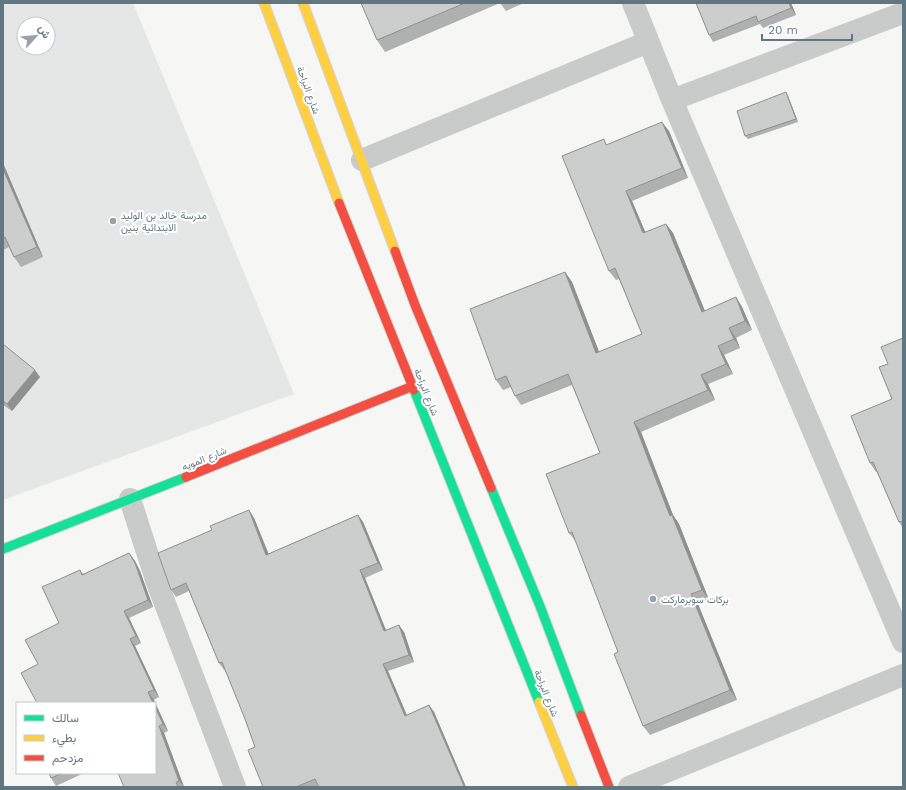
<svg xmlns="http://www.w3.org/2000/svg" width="906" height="790" viewBox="0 0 906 790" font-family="'Work Sans',Vazirmatn,sans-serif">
	<rect width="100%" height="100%" fill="#f6f6f5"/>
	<path fill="#e5e7e6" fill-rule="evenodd" d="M 3,3 L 133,3 L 294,394 L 3,500 ZM 24,24 L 48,24 L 48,48 L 24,48 Z"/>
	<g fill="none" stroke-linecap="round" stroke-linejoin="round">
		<defs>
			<path id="fast" d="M 414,390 L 539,702
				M 491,488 L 540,606 L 581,715
				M 3,549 L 186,477"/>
			<path id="slow" d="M 264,3 L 339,203
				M 303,3 L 395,251
				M 539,702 L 573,787"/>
			<path id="jam" d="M 339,203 L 414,390
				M 395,251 L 415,305 L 491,488
				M 186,477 L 413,386
				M 581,715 L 609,787"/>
		</defs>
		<use href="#fast" stroke="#d2d3d3" stroke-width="11"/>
		<use href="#slow" stroke="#d2d3d3" stroke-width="11"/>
		<use href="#jam" stroke="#d2d3d3" stroke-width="11"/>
		<path stroke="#c9cbcb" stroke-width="22" d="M 633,3 L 672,100 L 903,642
			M 672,100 L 903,13
			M 362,160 L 648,42
			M 130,499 L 156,580 L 235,787
			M 629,787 L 903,675"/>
		<use href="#fast" stroke="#16e098" stroke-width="9"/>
		<use href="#slow" stroke="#ffcf43" stroke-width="9"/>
		<use href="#jam" stroke="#f24e42" stroke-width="9"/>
	</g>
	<path fill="#afb1b1" d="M 361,3 L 524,3 L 506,11 L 500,3 L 385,52 L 377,40 Z
		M 696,3 L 791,3 L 796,15 L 763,28 L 760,24 L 713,42 L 709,35 Z
		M 788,96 L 798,122 L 748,139 L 745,136 Z
		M 669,131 L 688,178 L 632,201 L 645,232 L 666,224 L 673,233 L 705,311 L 736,297 L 742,307 L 752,330 L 736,338 L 740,348 L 724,355 L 733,374 L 708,384 L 715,400 L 641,432 L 673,515 L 679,524 L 709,600 L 698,604 L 737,700 L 650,735 L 643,726 L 618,652 L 576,542 L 569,533 L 600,453 L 572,385 L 521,405 L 515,396 L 511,387 L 503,390 L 496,380 L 565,272 L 572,282 L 599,352 L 642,334 L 619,279 L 616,280 L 609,271 L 608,144 Z
		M 3,163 L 43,257 L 21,267 L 14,257 L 9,247 L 3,250 Z
		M 903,338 L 903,528 L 899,522 L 877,472 L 876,472 L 870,463 L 892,399 L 888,364 Z
		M 3,344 L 40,377 L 12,411 L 3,405 Z
		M 249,510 L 254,518 L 268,554 L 358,515 L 363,522 L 383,570 L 365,578 L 386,630 L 404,632 L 414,662 L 388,671 L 407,715 L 429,705 L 434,712 L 466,787 L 263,787 L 255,747 L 245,719 L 225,670 L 224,670 L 219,663 L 189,591 L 176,597 L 171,590 Z
		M 129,553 L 135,561 L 140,571 L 153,607 L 129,618 L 141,643 L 135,646 L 159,697 L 154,700 L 168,731 L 164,733 L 184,787 L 124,787 L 155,773 L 38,664 L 59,623 L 80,570 L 83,574 Z
		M 49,773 L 84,773 L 56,786 L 51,778 Z"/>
	<path fill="#8f9090" d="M 789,3 L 791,3 L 796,15 L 791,8 Z
		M 786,92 L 788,96 L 798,122 L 796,119 Z
		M 662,122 L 669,131 L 688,178 L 682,168 Z
		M 3,163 L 43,257 L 37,247 L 3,169 Z
		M 626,191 L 632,201 L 650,243 L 643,233 Z
		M 666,224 L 673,233 L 709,321 L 702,312 Z
		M 565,272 L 572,282 L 603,362 L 596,353 Z
		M 736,297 L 742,307 L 752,330 L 745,321 Z
		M 729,328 L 736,338 L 740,348 L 734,339 Z
		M 718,346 L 724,355 L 733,374 L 726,364 Z
		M 35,370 L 40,377 L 12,411 L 7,404 Z
		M 701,375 L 708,384 L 715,400 L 708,390 Z
		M 634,422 L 641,432 L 673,515 L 679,524 L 709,600 L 702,590 L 670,516 Z
		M 249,510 L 254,518 L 272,562 L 266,555 Z
		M 358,515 L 363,522 L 383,570 L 378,563 Z
		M 129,553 L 135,561 L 140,571 L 153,607 L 148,600 Z
		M 360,570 L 365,578 L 389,638 L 384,631 Z
		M 691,594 L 698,604 L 737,700 L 730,690 Z
		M 124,611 L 129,618 L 141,643 L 136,636 Z
		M 399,625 L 404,632 L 414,662 L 409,655 Z
		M 130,639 L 135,646 L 159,697 L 154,690 Z
		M 383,664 L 388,671 L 410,723 L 405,716 Z
		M 148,692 L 154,700 L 168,731 L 163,724 L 155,707 L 155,703 L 153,703 Z
		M 429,705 L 434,712 L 466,787 L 464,786 Z
		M 159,726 L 164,733 L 184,787 L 179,781 Z"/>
	<path fill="#cccece" stroke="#8f9090" d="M 361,3 L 465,3 L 377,40 Z
		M 696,3 L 789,3 L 791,8 L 758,22 L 756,16 L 709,35 Z
		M 786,92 L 796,119 L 745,136 L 737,111 Z
		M 662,122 L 682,168 L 626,191 L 643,233 L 666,224 L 702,312 L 736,297 L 745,321 L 729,328 L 734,339 L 718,346 L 726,364 L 701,375 L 708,390 L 634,422 L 670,516 L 672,515 L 702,590 L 691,594 L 730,690 L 643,726 L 614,654 L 618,652 L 572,532 L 569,533 L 546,474 L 600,453 L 568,374 L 515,396 L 506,376 L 496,380 L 470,309 L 565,272 L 596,353 L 642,334 L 615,268 L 609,271 L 562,156 L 604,139 L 606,145 Z
		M 3,169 L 37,247 L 14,257 L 5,237 L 3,238 Z
		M 903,338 L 903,521 L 899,522 L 873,462 L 870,463 L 851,416 L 892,399 L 879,367 L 888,364 L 881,347 Z
		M 3,344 L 35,370 L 7,404 L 3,401 Z
		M 249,510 L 266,555 L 358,515 L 378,563 L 360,570 L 384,631 L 399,625 L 409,655 L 383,664 L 405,716 L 429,705 L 464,786 L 462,787 L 319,787 L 315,779 L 296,787 L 263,787 L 248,750 L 255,747 L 245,719 L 222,662 L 219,663 L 186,583 L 171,590 L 158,553 L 212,530 L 210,526 Z
		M 129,553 L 135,563 L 148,600 L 124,611 L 136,636 L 130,639 L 154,690 L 148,692 L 153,703 L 37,703 L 21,673 L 38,664 L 25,640 L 59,623 L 42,587 L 80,570 L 82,575 Z
		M 155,707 L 163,724 L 159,726 L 179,781 L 176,782 L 178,787 L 124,787 L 118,773 L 155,773 Z
		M 49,773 L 63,773 L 51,778 Z"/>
	<g fill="#95a3a9" stroke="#fff" stroke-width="1.5">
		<circle cx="113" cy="221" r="4"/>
		<circle cx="653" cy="599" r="4"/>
	</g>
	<g text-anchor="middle" stroke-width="4" stroke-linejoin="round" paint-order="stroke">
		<g font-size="10" fill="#617780" stroke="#fff">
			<text transform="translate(309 90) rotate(70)" y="4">شارع البراحة</text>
			<text transform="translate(427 392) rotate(68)" y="4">شارع البراحة</text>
			<text transform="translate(204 458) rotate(-22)" y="4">شارع المويه</text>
			<text transform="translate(547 693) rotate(68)" y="4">شارع البراحة</text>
		</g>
		<g font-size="10" fill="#617780" stroke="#fff" text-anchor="start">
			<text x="121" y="219">مدرسة خالد بن الوليد<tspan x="121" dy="12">الابتدائية بنين</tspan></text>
			<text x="661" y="603">بركات سوبرماركت</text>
		</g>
	</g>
	<rect width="906" height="790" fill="none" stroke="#617780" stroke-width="8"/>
	<rect x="16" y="702" width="140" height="72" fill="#ffffff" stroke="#c0c9cc"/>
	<rect x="24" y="715" width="20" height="6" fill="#16e098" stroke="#c0c9cc"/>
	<text x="52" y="722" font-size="12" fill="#617780">سالك</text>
	<rect x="24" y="735" width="20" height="6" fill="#ffcf43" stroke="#c0c9cc"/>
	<text x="52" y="742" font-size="12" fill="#617780">بطيء</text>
	<rect x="24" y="755" width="20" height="6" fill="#f24e42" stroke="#c0c9cc"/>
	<text x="52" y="762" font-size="12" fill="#617780">مزدحم</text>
	<g transform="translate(36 36) rotate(63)"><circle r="19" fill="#ffffff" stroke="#c0c9cc"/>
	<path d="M0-3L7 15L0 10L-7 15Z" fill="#95a3a9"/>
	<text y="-6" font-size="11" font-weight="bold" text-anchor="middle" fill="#617780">ش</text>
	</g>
	<path d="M762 34v6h90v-6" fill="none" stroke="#617780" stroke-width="2"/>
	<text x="768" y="34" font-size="12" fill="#617780" stroke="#ffffff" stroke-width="3" paint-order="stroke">20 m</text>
</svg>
